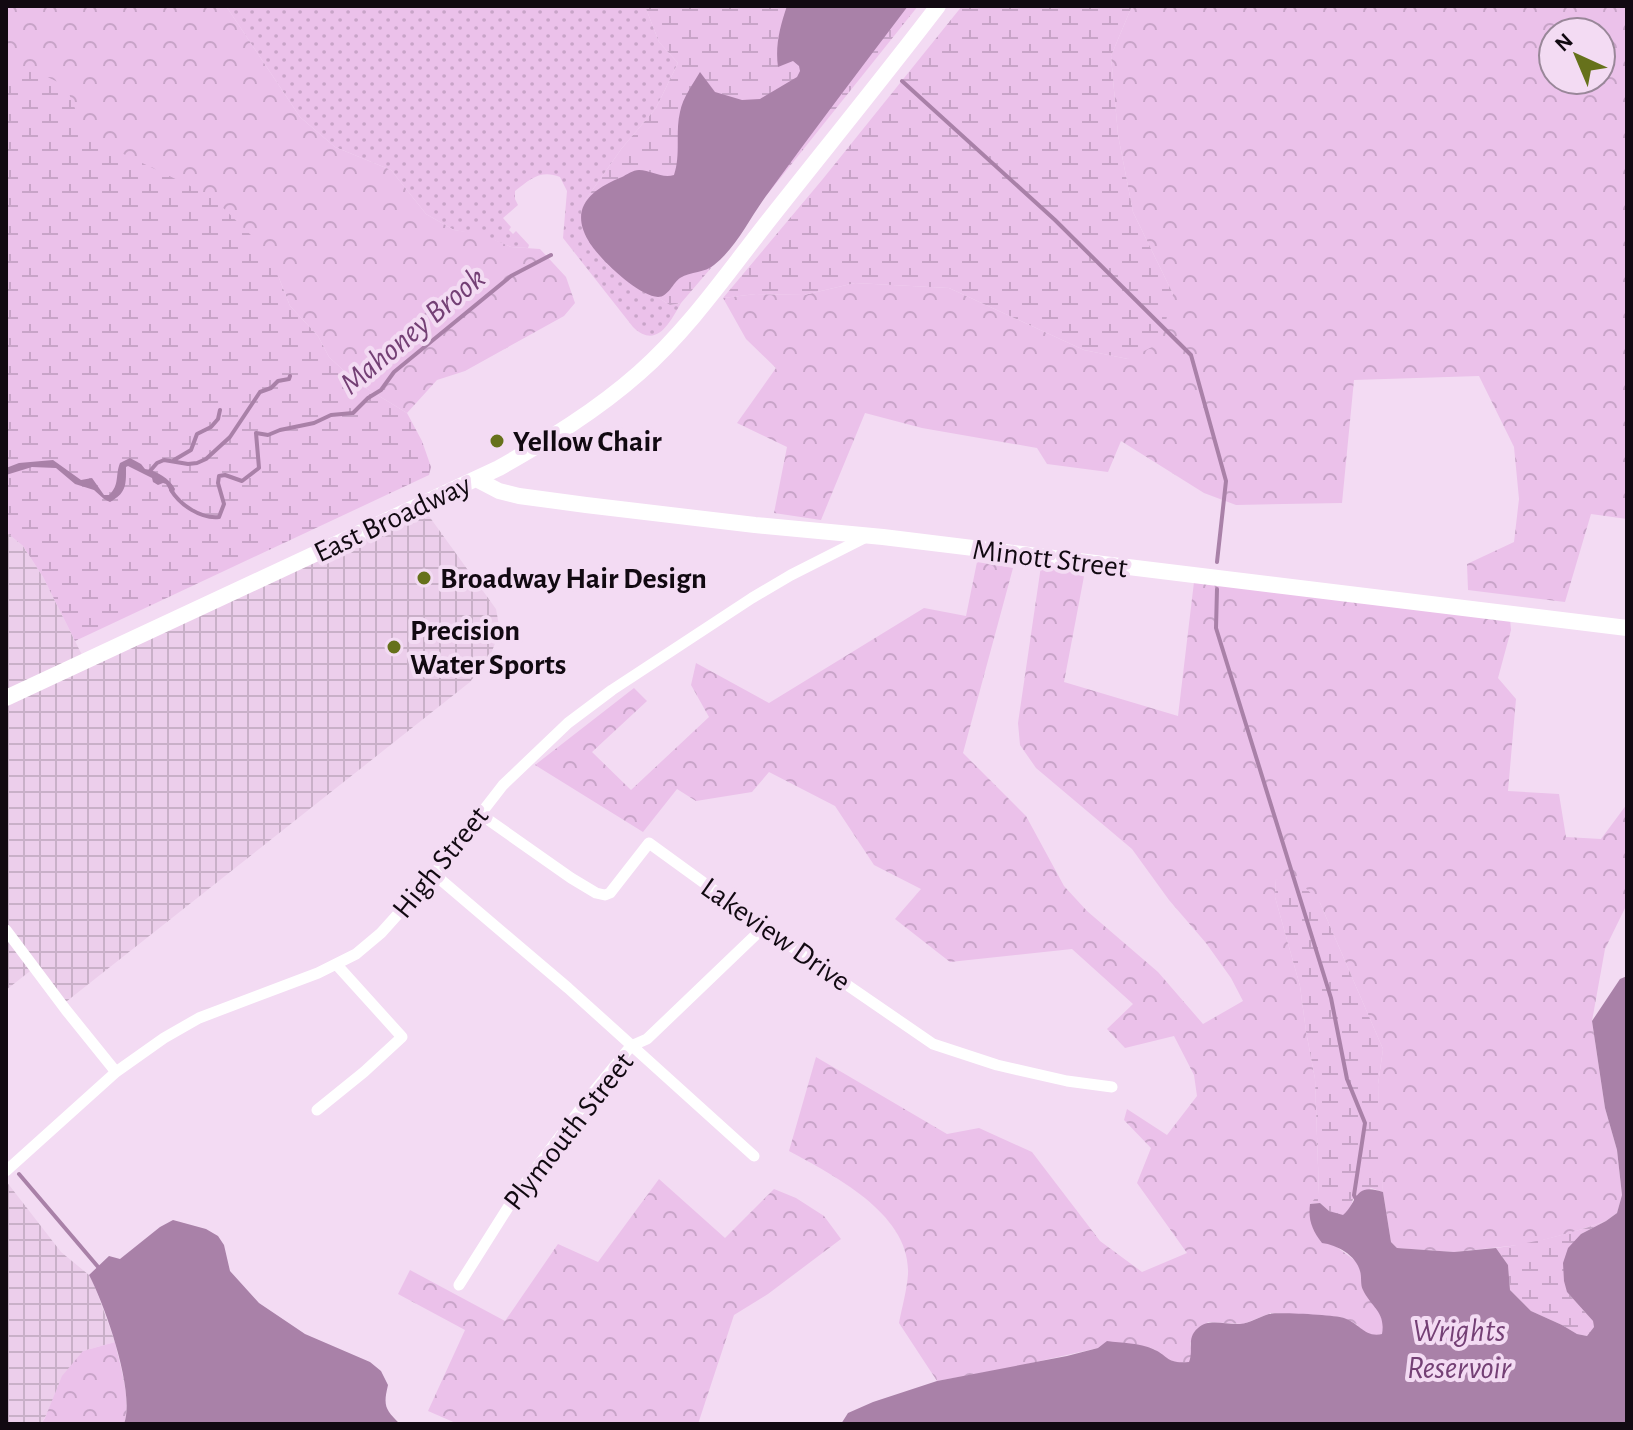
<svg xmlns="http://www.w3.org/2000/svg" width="1633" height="1430" viewBox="0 0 1633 1430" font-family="'Alegreya Sans',sans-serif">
	<defs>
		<pattern id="industrial-grid" width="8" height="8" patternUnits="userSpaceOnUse" patternTransform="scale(2)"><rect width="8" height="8" fill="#ecceeb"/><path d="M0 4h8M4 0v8" fill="none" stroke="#c9b0c8"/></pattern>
		<pattern id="grass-dots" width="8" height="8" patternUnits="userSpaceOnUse" patternTransform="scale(2)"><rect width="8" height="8" fill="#ebc1ea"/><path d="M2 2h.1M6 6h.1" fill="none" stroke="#c8a4c8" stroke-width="1.8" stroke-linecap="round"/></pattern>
		<pattern id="forest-crowns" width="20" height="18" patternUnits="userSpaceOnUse" patternTransform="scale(2)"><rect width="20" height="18" fill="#ebc1ea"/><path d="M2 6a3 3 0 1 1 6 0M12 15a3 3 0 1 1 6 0" fill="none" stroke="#c8a4c8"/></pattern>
		<pattern id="wetland-marsh" width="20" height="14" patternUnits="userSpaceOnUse" patternTransform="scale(2)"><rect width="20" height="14" fill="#ebc1ea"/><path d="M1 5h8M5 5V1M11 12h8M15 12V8" fill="none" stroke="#c8a4c8"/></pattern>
	</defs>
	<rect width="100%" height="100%" fill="#f3dbf3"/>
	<path fill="url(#industrial-grid)" d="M 421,505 L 496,609 L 500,631 L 490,656 L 470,682 L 62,1005 L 34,968 L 6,990 L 6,532 L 23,546 L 43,577 L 85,661 Z
		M 6,1181 L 61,1252 L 89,1275 L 95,1287 L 115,1342 L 83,1351 L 41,1424 L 6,1424 Z"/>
	<path fill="url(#grass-dots)" d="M 226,6 L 645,6 L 659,42 L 678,63 L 656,108 L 622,148 L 584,202 L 597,253 L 610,267 L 640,290 L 657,297 L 670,305 L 681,303 C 670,322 657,350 633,327 L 563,238 L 567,191 L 560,177 C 541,169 530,179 515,191 L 515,199 L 518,205 L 503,218 L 511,227 L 509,230 L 513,234 L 516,231 L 529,245 L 528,248 L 511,247 L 481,235 L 454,230 L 426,214 L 391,170 L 335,147 L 300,117 Z"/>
	<path fill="url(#forest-crowns)" fill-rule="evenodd" d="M 6,6 L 226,6 L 300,117 L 335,147 L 391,170 L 426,214 L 454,230 L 481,234 L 511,247 L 540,249 L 566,277 L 575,303 L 564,316 L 465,371 L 437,380 L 407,413 L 356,382 L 329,357 L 318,336 L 290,306 L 279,278 L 6,130 Z
		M 1132,6 L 1627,6 L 1627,519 L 1591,514 L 1565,602 L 1468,590 L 1467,564 L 1514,542 L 1519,499 L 1514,447 L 1479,376 L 1354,380 L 1342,503 L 1236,505 L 1204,493 L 1121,441 L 1108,472 L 1047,464 L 1037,448 L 922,428 L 865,413 L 821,520 L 774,513 L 787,447 L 737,423 L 776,368 L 746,339 L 723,298 L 756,294 L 804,295 L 855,283 L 949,288 L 1084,350 L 1128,359 L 1173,294 L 1133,212 L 1118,135 L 1111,56 ZM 1553,32 L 1601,32 L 1601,80 L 1553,80 Z
		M 977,562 L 1013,568 L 963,753 L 1026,816 L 1064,886 L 1087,911 L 1158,972 L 1203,1024 L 1243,1001 L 1231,978 L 1206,943 L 1169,900 L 1132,849 L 1036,768 L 1020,745 L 1018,723 L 1041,566 L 1085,571 L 1064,682 L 1178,716 L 1194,582 L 1510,619 L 1511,630 L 1498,678 L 1516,699 L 1508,791 L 1559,794 L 1566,837 L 1601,839 L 1627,804 L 1627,904 L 1605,949 L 1592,1021 L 1605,1108 L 1617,1150 L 1622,1195 L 1617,1213 L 1606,1221 L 1573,1232 L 1528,1244 L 1454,1252 L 1397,1248 L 1391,1242 L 1383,1192 L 1380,1153 L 1378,1084 L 1383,1049 L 1320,903 L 1276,879 L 1275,897 L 1300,986 L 1306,1031 L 1315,1079 L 1319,1195 L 1310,1204 L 1334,1245 L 1357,1262 L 1361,1273 L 1362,1288 L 1377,1307 L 1384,1325 L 1382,1334 L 1374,1336 L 1364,1332 L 1356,1324 L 1341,1317 L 1271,1313 L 1243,1324 L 1208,1322 L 1190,1343 L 1192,1353 L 1189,1362 L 1180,1363 L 1168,1360 L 1154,1349 L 1128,1344 L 1098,1348 L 1009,1368 L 937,1381 L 899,1323 C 902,1307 907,1290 908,1274 C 911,1214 833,1175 789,1151 L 816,1057 L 947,1134 L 979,1128 L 1032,1152 L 1100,1241 L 1142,1272 L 1187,1253 L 1137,1183 L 1151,1148 L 1124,1120 L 1127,1109 L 1167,1135 L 1197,1096 L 1194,1075 L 1174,1036 L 1125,1048 L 1107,1029 L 1133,1004 L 1072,949 L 950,962 L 895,919 L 921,889 L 874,865 L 835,806 L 769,772 L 752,792 L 696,801 L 677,789 L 643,832 L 535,765 L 634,688 L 647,701 L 592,752 L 631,790 L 709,717 L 691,685 L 696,663 L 769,703 L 924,608 L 966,616 Z
		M 659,1179 L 725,1238 L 774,1189 L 796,1198 L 824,1216 L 841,1239 L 768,1294 L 734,1315 L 698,1424 L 458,1424 L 428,1411 L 465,1330 L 398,1294 L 410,1270 L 505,1321 L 558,1244 L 598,1262 Z
		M 115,1342 C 120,1366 132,1401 124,1424 L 41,1424 L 45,1418 L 62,1376 L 83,1351 Z"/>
	<path fill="url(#wetland-marsh)" d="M 645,6 L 918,6 L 766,196 L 711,268 L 681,303 L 670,305 L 657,297 L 640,290 L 610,267 L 597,253 L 587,239 L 581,220 L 581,211 L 584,202 L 622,148 L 656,108 L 678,63 L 659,42 Z
		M 962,6 L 1132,6 L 1111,56 L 1118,135 L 1133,212 L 1173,294 L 1160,343 L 1128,359 L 1084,350 L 949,288 L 855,283 L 804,295 L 756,294 L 723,298 L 822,180 Z
		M 6,67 L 27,67 L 66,86 L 86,136 L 211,196 L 258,242 L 279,278 L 290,306 L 318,336 L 329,357 L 356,382 L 407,413 L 422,441 L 431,467 L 429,475 L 75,641 L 43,577 L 23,546 L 6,532 Z
		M 1276,879 L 1301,883 L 1320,903 L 1383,1049 L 1378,1084 L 1383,1192 L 1371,1188 L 1353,1199 L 1350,1209 L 1343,1216 L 1329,1211 L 1320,1203 L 1310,1204 L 1319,1194 L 1315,1079 L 1306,1031 L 1300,986 L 1275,897 Z
		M 1606,1221 L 1581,1234 L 1567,1292 L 1593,1321 L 1594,1327 L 1587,1336 L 1577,1334 L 1562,1325 L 1531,1311 L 1510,1290 L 1508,1265 L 1496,1248 C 1534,1243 1570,1234 1606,1221 Z"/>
	<path fill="#a981a8" d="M 787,6 L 908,6 C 861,68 814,130 769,192 C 750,217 738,246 714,265 C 705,273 691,271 680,278 C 673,283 668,297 658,297 C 638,296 597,257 588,240 C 569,207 592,189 622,177 C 626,175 633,170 639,170 C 651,170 662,179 674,175 C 681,154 675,133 680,112 C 683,97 693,84 700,72 L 715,92 L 742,100 L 760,99 L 797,77 L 800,71 L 799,66 L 793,61 L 778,67 C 775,46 780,26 787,6 Z
		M 130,458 L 141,464 L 145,469 C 156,470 170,479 175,489 L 174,492 L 171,493 L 166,484 L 163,483 L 158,485 L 153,482 L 152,478 L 128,466 L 126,467 C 126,484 127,493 110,502 L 104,499 L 94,490 L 75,484 L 56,468 L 32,467 L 6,475 L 6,468 L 19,463 L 53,460 L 81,480 L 92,478 L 104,495 L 109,495 C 120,485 115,475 120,463 Z
		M 1627,976 L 1627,1424 L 841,1424 L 848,1413 L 873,1402 L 937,1381 L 1067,1356 L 1098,1348 L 1107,1341 C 1121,1343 1140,1343 1153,1349 C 1169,1356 1166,1364 1189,1362 C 1194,1349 1186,1338 1198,1328 C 1209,1318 1225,1325 1240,1324 C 1250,1323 1259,1317 1269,1314 C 1279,1312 1334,1315 1344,1318 C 1359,1323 1365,1338 1382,1334 C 1386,1312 1371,1307 1363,1290 C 1360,1285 1362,1277 1360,1271 C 1356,1255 1337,1245 1322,1243 C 1312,1230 1308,1220 1310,1204 L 1320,1203 L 1329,1211 L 1343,1215 C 1359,1201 1353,1182 1383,1192 L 1391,1242 L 1397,1248 L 1454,1252 L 1496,1248 L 1508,1265 L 1510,1290 L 1531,1311 L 1562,1325 L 1577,1334 L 1587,1336 L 1594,1327 L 1593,1321 L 1567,1292 L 1564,1281 L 1563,1263 L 1568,1248 L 1581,1234 L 1606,1221 L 1617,1213 L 1622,1195 L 1617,1150 L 1605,1108 L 1592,1021 L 1620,979 Z
		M 173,1220 L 206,1229 L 218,1236 L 224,1245 L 230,1271 L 259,1303 L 305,1334 L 370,1362 L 381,1371 L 388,1385 C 383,1406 385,1409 400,1424 L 124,1424 C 136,1393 105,1305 89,1275 L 109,1256 L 120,1259 L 160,1227 Z"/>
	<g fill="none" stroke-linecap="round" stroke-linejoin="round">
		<path stroke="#a981a8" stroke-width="4" d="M 902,81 L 1055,220 L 1191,355 L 1226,481 L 1217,562
			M 174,460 L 191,450 L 197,434 L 211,427 L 218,419 L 220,410
			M 150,471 L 157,463 L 164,460 L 188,464 L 197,463 L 206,459 L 230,437 L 260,392 L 271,388 L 278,381 L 289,379 L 290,376
			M 171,490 C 180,505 201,519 219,517 L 224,504 L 218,483 L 219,476 L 225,475 L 242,481 L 259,468 L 256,433 L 268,435 L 280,430 L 314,423 L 331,415 L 353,413 L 368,398 L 381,390 L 394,372 L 511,276 L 551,255
			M 1217,589 L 1216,628 L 1331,998 L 1347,1079 L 1365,1123 L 1354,1195 L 1356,1199
			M 19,1174 L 99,1268"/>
		<path stroke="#fff" stroke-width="11" d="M 480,814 L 571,878 L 596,893 L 605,895 L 610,893 L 649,843 L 802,954 L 933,1044 L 997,1065 L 1067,1081 L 1112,1087
			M 434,874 L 568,988 L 754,1156
			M 6,930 L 66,1010 L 116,1072
			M 317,1110 L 364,1072 L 402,1037 L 336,964
			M 6,1171 L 116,1072 L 164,1038 L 199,1018 L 318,973 L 356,954 L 381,933 L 434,874 L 503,785 L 568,723 L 612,690 L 752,598 L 791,575 L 866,537
			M 459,1285 L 514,1198 L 590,1096 L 631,1046 L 647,1039 L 764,927"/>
		<path stroke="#fff" stroke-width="16" d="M 476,479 L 499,491 L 519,496 L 586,505 L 755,525 L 883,537 L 1627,628
			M 6,698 L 499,468 C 548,440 596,411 639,373 C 689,329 728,272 769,220 C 825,149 883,78 938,6"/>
	</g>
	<g fill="#66711b" stroke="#f3dbf3" stroke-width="3">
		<circle cx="497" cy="441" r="8"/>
		<circle cx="424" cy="578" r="8"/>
		<circle cx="394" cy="647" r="8"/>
	</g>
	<g text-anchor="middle" stroke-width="8" stroke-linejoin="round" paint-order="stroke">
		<g font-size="30" font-weight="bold" fill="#110911" stroke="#f3dbf3" text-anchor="start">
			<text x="513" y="451">Yellow Chair</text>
			<text x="440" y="588">Broadway Hair Design</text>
			<text x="410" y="640">Precision<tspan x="410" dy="34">Water Sports</tspan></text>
		</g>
		<g font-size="30" fill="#110911" stroke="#f3dbf3">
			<text transform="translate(392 518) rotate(-25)" y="10">East Broadway</text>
			<text transform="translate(1050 558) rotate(7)" y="10">Minott Street</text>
			<text transform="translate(440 862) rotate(-51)" y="10">High Street</text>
			<text transform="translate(776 934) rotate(35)" y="10">Lakeview Drive</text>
			<text transform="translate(568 1131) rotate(-52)" y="10">Plymouth Street</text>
		</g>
		<g font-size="32" font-style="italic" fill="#744075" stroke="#f3dbf3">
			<text transform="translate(412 330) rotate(-40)" y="11">Mahoney Brook</text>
			<text x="1459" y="1341">Wrights<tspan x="1459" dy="37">Reservoir</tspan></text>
		</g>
	</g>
	<rect width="1633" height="1430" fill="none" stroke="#110911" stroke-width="16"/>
	<g transform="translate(1577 56) rotate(316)"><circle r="38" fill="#f3dbf3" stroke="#998799" stroke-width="2"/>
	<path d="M0-6L14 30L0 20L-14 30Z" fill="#66711b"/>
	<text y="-12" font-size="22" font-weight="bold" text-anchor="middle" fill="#110911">N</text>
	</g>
</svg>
